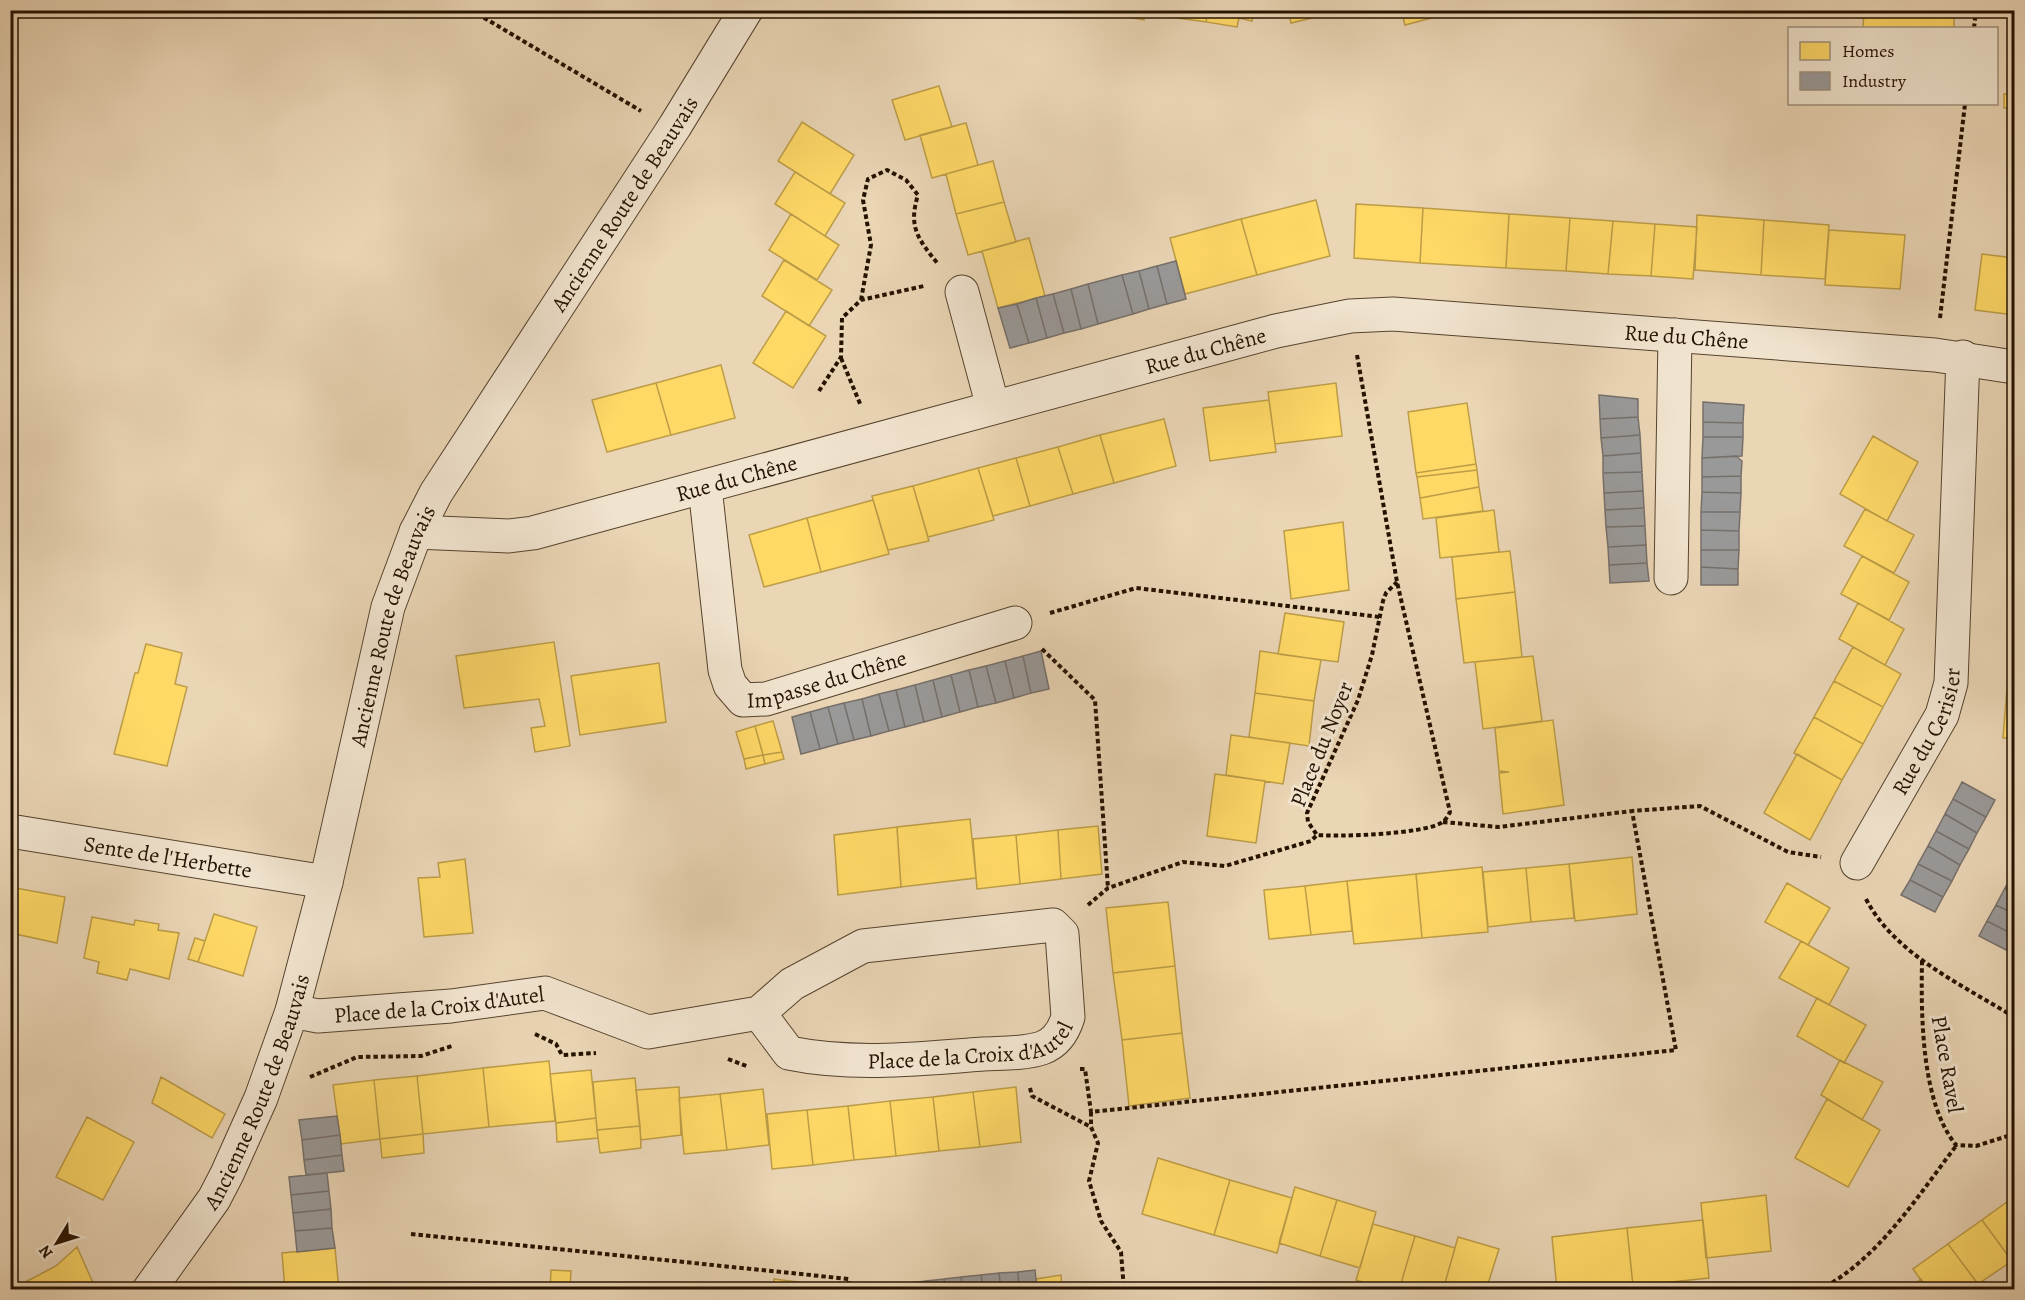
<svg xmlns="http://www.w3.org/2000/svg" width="2025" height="1300" viewBox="0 0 2025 1300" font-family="Alegreya,serif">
	<rect width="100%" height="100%" fill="#ead5b5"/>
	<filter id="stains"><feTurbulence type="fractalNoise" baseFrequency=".00333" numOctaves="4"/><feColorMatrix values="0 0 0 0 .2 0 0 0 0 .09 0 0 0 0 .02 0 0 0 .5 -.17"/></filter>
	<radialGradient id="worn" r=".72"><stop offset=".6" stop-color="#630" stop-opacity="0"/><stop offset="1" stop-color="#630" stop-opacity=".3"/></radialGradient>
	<path fill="#ffd966" stroke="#bd9d47" stroke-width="1.5" d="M 1034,10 L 1065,10 L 1066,14 Z
		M 1087,10 L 1146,10 L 1144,20 Z
		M 1178,10 L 1208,10 L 1206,22 L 1178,18 Z
		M 1208,10 L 1253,10 L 1252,21 L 1239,18 L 1237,27 L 1206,22 Z
		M 1288,10 L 1346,10 L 1291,23 Z
		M 1401,10 L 1461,10 L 1405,25 Z
		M 1864,10 L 1954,12 L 1954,28 L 1863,28 Z
		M 2010,64 L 2014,64 L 2014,139 L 2008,138 Z
		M 939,86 L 952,127 L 905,140 L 892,100 Z
		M 2004,94 L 2009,94 L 2009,108 L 2004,108 Z
		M 802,122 L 854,155 L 830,194 L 778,161 Z
		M 966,123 L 978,165 L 932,178 L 920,135 Z
		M 993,161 L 1004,202 L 956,214 L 946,174 Z
		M 795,172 L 845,203 L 825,236 L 775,204 Z
		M 1316,200 L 1330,256 L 1257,275 L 1241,219 Z
		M 1004,202 L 1016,242 L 968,255 L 956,214 Z
		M 1356,204 L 1423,208 L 1420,263 L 1354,258 Z
		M 1423,208 L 1509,214 L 1506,268 L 1420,263 Z
		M 791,214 L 839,245 L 817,280 L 769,250 Z
		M 1509,214 L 1570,218 L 1566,271 L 1506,268 Z
		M 1697,215 L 1764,220 L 1761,275 L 1695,270 Z
		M 1570,218 L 1613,221 L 1608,274 L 1566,271 Z
		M 1241,219 L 1257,275 L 1185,294 L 1170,238 Z
		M 1764,220 L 1829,225 L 1825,279 L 1761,275 Z
		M 1613,221 L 1655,224 L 1651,276 L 1608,274 Z
		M 1655,224 L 1697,227 L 1693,279 L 1651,276 Z
		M 1829,230 L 1905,235 L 1900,289 L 1825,285 Z
		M 1029,238 L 1045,296 L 998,308 L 982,251 Z
		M 1982,254 L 2014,258 L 2014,315 L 1975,310 Z
		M 784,260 L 832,290 L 809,326 L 762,296 Z
		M 786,311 L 826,336 L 793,388 L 753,363 Z
		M 721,365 L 735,418 L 671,435 L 656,383 Z
		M 656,383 L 671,435 L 607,452 L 592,400 Z
		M 1336,383 L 1342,436 L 1275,444 L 1268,392 Z
		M 1269,400 L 1276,452 L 1210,461 L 1203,408 Z
		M 1467,403 L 1476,464 L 1416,473 L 1408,412 Z
		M 1164,419 L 1176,466 L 1114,483 L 1100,435 Z
		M 1100,435 L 1114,483 L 1073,494 L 1058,447 Z
		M 1873,436 L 1918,462 L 1887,521 L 1840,494 Z
		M 1058,447 L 1073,494 L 1030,506 L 1016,458 Z
		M 1016,458 L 1030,506 L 993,516 L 978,468 Z
		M 1476,464 L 1477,470 L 1417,477 L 1416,473 Z
		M 978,468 L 994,520 L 928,537 L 913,486 Z
		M 1477,470 L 1479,487 L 1420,498 L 1417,477 Z
		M 913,486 L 929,541 L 888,550 L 872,496 Z
		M 2014,486 L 2014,551 L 2009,551 Z
		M 1479,487 L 1483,511 L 1423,519 L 1420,498 Z
		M 873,500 L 889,554 L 821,572 L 807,518 Z
		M 1865,509 L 1914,535 L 1894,573 L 1844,546 Z
		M 1494,510 L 1499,552 L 1440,558 L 1436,518 Z
		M 807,518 L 821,572 L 764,587 L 749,535 Z
		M 1343,522 L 1349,590 L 1291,599 L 1284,531 Z
		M 1510,551 L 1515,592 L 1456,599 L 1452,557 Z
		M 1862,556 L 1909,582 L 1889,620 L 1841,594 Z
		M 1515,592 L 1522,657 L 1464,663 L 1456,599 Z
		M 1858,603 L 1904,629 L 1885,665 L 1839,639 Z
		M 2014,612 L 2014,676 L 2008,675 Z
		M 1285,613 L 1344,622 L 1338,662 L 1278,654 Z
		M 554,642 L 570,746 L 535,752 L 531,728 L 545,726 L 539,699 L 464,708 L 456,656 Z
		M 146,644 L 182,653 L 175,684 L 187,687 L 167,766 L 114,754 L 135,673 L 138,673 Z
		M 1853,647 L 1901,674 L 1883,707 L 1834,681 Z
		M 1260,651 L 1321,660 L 1314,701 L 1255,693 Z
		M 1533,656 L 1542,721 L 1483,729 L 1475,662 Z
		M 659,663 L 666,722 L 580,735 L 571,676 Z
		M 2008,675 L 2014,676 L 2014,738 L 2003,738 Z
		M 1834,681 L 1883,707 L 1863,744 L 1814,717 Z
		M 1255,693 L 1314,701 L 1309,746 L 1249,737 Z
		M 1814,717 L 1863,744 L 1842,780 L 1794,753 Z
		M 1553,720 L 1564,805 L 1503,814 L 1499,773 L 1509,772 L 1499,771 L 1495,728 Z
		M 773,721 L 782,752 L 763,755 L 755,726 Z
		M 755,726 L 763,755 L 744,759 L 736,732 Z
		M 1231,735 L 1290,743 L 1283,784 L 1226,775 Z
		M 782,752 L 784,759 L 765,764 L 763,755 Z
		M 1797,754 L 1842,780 L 1810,840 L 1764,813 Z
		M 763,755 L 765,764 L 746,769 L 744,759 Z
		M 1215,774 L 1265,781 L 1256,843 L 1207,836 Z
		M 970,819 L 976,878 L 901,887 L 897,827 Z
		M 1098,826 L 1102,874 L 1061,879 L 1058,830 Z
		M 897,827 L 901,887 L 838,895 L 834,835 Z
		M 1058,830 L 1061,879 L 1020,884 L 1016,835 Z
		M 1016,835 L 1020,884 L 977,889 L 973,839 Z
		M 1632,857 L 1637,914 L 1575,921 L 1569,864 Z
		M 465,859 L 473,933 L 424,937 L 418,878 L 440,877 L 438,863 Z
		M 1569,864 L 1574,918 L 1531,922 L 1526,868 Z
		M 1482,867 L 1488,932 L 1422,938 L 1416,874 Z
		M 1526,868 L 1531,922 L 1488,927 L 1483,872 Z
		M 1416,874 L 1422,938 L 1354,944 L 1347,881 Z
		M 1347,881 L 1352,931 L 1311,935 L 1305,886 Z
		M 1787,883 L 1830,908 L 1808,945 L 1765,922 Z
		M 1305,886 L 1311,935 L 1269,939 L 1264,890 Z
		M 10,887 L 65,897 L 57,943 L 15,934 L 13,943 L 10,942 Z
		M 1168,902 L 1175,966 L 1113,973 L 1106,908 Z
		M 214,914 L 257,927 L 243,976 L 198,962 Z
		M 92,917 L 134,925 L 135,920 L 159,924 L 158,930 L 179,933 L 169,979 L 130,969 L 127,980 L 97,973 L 99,962 L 84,958 Z
		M 195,938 L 205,941 L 198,962 L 188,959 Z
		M 1801,941 L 1849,968 L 1829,1005 L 1779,978 Z
		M 2014,947 L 2014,966 L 2007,962 Z
		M 1175,966 L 1182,1033 L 1122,1040 L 1113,973 Z
		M 1817,998 L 1866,1025 L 1844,1063 L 1797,1036 Z
		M 1182,1033 L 1190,1098 L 1129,1106 L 1122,1040 Z
		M 1840,1060 L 1883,1082 L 1862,1120 L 1821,1095 Z
		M 549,1061 L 555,1121 L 489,1127 L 483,1068 Z
		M 483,1068 L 489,1127 L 423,1134 L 417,1076 Z
		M 591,1070 L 596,1118 L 556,1123 L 550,1074 Z
		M 417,1076 L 423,1134 L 380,1139 L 374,1080 Z
		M 161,1077 L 225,1114 L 212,1138 L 152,1103 Z
		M 635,1078 L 640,1126 L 597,1130 L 593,1082 Z
		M 374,1080 L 380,1139 L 341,1144 L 333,1085 Z
		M 679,1087 L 681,1135 L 641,1140 L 636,1090 Z
		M 1016,1087 L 1021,1142 L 980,1147 L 973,1092 Z
		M 763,1089 L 769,1145 L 727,1150 L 720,1094 Z
		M 973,1092 L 980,1147 L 939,1151 L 933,1097 Z
		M 720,1094 L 727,1150 L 684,1154 L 679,1098 Z
		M 933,1097 L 939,1151 L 896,1156 L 890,1101 Z
		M 1827,1099 L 1880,1130 L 1848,1187 L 1795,1158 Z
		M 890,1101 L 896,1156 L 854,1160 L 848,1106 Z
		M 848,1106 L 854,1160 L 813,1165 L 807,1110 Z
		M 807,1110 L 813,1165 L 772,1169 L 767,1114 Z
		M 87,1117 L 134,1142 L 103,1200 L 56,1177 Z
		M 596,1118 L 598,1138 L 557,1142 L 556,1123 Z
		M 640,1126 L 641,1148 L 600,1153 L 597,1130 Z
		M 423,1134 L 424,1153 L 382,1158 L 380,1139 Z
		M 1158,1158 L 1230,1180 L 1214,1235 L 1142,1214 Z
		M 1230,1180 L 1292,1198 L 1277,1253 L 1214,1235 Z
		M 1295,1187 L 1337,1200 L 1320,1256 L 1279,1243 Z
		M 1766,1195 L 1771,1251 L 1706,1258 L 1701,1203 Z
		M 2014,1197 L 2014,1259 L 2012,1261 L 1982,1220 Z
		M 1337,1200 L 1376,1212 L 1360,1268 L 1320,1256 Z
		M 1703,1220 L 1709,1278 L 1633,1286 L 1627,1228 Z
		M 1982,1220 L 2012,1261 L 1978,1284 L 1948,1244 Z
		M 1373,1224 L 1415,1236 L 1399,1290 L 1388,1290 L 1356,1280 Z
		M 1627,1228 L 1633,1286 L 1557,1290 L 1552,1237 Z
		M 1415,1236 L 1455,1248 L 1443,1290 L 1399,1290 Z
		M 1458,1237 L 1499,1249 L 1486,1290 L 1443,1290 Z
		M 1948,1244 L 1978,1284 L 1971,1290 L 1928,1290 L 1913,1269 Z
		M 77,1247 L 94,1285 L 88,1290 L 10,1290 L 56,1266 Z
		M 335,1248 L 339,1290 L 285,1290 L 282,1253 Z
		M 551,1270 L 571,1271 L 570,1290 L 550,1290 Z
		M 1061,1275 L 1062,1290 L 1037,1290 L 1036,1279 Z
		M 774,1279 L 838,1287 L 838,1290 L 773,1290 Z
		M 1921,1279 L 1928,1290 L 1907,1290 Z"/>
	<path fill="#999" stroke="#76706b" stroke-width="1.5" d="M 1176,261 L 1186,299 L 1167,304 L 1157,266 Z
		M 1157,266 L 1167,304 L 1149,309 L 1139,271 Z
		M 1139,271 L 1149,309 L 1133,314 L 1122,275 Z
		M 1122,275 L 1133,314 L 1098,324 L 1088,284 Z
		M 1088,284 L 1098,324 L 1081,329 L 1071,289 Z
		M 1071,289 L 1081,329 L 1064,333 L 1053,294 Z
		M 1053,294 L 1064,333 L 1047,338 L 1036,298 Z
		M 1036,298 L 1047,338 L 1029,343 L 1017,304 Z
		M 1017,304 L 1029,343 L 1010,348 L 998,308 Z
		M 1599,395 L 1638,399 L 1638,417 L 1600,419 Z
		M 1703,402 L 1744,405 L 1743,423 L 1703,422 Z
		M 1638,417 L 1640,435 L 1601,438 L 1600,419 Z
		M 1703,422 L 1743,423 L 1743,437 L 1703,437 Z
		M 1640,435 L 1641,453 L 1603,456 L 1601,438 Z
		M 1703,437 L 1743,437 L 1742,456 L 1702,458 Z
		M 1641,453 L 1642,472 L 1603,473 L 1603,456 Z
		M 1736,456 L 1742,461 L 1741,476 L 1702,477 L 1702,458 Z
		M 1642,472 L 1643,491 L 1604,493 L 1603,473 Z
		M 1741,476 L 1741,493 L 1702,492 L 1702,477 Z
		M 1643,491 L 1644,508 L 1605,510 L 1604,493 Z
		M 1702,492 L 1741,493 L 1740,512 L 1701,512 Z
		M 1644,508 L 1645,526 L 1606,527 L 1605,510 Z
		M 1701,512 L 1740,512 L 1739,531 L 1701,530 Z
		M 1645,526 L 1646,545 L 1608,547 L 1606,527 Z
		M 1701,530 L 1739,531 L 1739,550 L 1701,550 Z
		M 1646,545 L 1647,563 L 1609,565 L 1608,547 Z
		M 1701,550 L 1739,550 L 1738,569 L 1701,567 Z
		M 1647,563 L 1649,581 L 1610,583 L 1609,565 Z
		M 1701,567 L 1738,569 L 1738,585 L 1701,585 Z
		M 1041,651 L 1049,689 L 1031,693 L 1023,656 Z
		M 1023,656 L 1031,693 L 1014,698 L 1005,661 Z
		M 1005,661 L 1014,698 L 996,703 L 986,666 Z
		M 986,666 L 996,703 L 978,707 L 969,670 Z
		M 969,670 L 978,707 L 960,712 L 951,675 Z
		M 951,675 L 960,712 L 942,717 L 933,680 Z
		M 933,680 L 942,717 L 924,722 L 915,685 Z
		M 915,685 L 924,722 L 905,727 L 896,690 Z
		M 896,690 L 905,727 L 889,731 L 879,694 Z
		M 879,694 L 889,731 L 871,736 L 862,699 Z
		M 862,699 L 871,736 L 854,740 L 844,703 Z
		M 844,703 L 854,740 L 838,744 L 828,707 Z
		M 828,707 L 838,744 L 820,749 L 810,712 Z
		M 810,712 L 820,749 L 801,754 L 792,717 Z
		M 1962,782 L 1995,800 L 1986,817 L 1953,799 Z
		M 1953,799 L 1986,817 L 1977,833 L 1945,814 Z
		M 1945,814 L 1977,833 L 1969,849 L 1936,831 Z
		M 1936,831 L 1969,849 L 1960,865 L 1928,846 Z
		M 1928,846 L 1960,865 L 1952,881 L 1918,864 Z
		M 1918,864 L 1952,881 L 1943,897 L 1910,880 Z
		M 2014,872 L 2014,893 L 2005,888 Z
		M 1910,880 L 1943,897 L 1935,912 L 1901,895 Z
		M 2005,888 L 2014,893 L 2014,914 L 1996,905 Z
		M 1996,905 L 2014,914 L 2014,935 L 1987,921 Z
		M 1987,921 L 2014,935 L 2012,953 L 1979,936 Z
		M 337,1116 L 340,1135 L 302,1140 L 299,1120 Z
		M 340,1135 L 342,1155 L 304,1160 L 302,1140 Z
		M 342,1155 L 344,1171 L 306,1175 L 304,1160 Z
		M 327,1173 L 329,1191 L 291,1195 L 289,1177 Z
		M 329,1191 L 331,1209 L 293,1213 L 291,1195 Z
		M 331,1209 L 332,1228 L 295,1231 L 293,1213 Z
		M 332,1228 L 335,1248 L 297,1252 L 295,1231 Z
		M 1035,1270 L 1037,1290 L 1019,1290 L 1018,1272 Z
		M 1018,1272 L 1019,1290 L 1001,1290 L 999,1273 Z
		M 999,1273 L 1001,1290 L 983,1290 L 981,1275 Z
		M 981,1275 L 983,1290 L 963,1290 L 961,1277 Z
		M 961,1277 L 963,1290 L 945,1290 L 944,1279 Z
		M 944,1279 L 945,1290 L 927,1290 L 926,1281 Z
		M 926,1281 L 927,1290 L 908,1290 L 908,1283 Z
		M 908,1283 L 908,1290 L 891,1290 L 891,1284 Z
		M 891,1284 L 891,1290 L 873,1290 L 873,1285 Z"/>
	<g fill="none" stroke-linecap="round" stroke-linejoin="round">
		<defs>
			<g id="minor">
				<path d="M 962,292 L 993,407"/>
				<path id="s1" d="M 705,487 L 725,670 L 730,685 L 743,700 L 766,699 L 1015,623"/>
				<path id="s2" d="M 416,532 L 509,536 L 533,533 L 1276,331 L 1350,316 L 1393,314 L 1935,355 L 2014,367"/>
				<path d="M 1671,578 L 1675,335"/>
				<path id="s3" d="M 10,831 L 326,882"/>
				<path id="s4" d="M 1857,863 L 1942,715 L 1951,683 L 1963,357"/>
				<path id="s5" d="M 292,1011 L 318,1016 L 451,1006 L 545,993 L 648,1032 L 759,1013 L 789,1053 C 852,1066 919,1059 983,1054 C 1002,1053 1024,1054 1042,1048 C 1056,1043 1064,1030 1068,1017 L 1062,934 L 1053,925 L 863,946 L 792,984 L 759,1013"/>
				<path id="s6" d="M 149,1290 L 214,1199 L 227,1174 L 261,1098 L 292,1011 L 326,882 L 388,607 L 416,532 L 436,493 L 675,126 L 746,10"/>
			</g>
		</defs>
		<use href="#minor" stroke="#56432d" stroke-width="35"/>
		<path stroke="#241200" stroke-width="4" stroke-dasharray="4.5 3" stroke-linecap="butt" d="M 471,10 L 641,111
			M 1974,28 L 1976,10
			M 861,300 L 871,245 L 863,200 L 868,179 L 887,170 L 906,180 L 918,195 C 908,227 918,239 938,264
			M 1940,318 L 1965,104
			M 1357,355 L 1397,582 L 1450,812 C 1448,816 1446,820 1441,823 C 1422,834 1340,837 1317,835 L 1308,822 L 1307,813 L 1358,700 L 1372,655 L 1383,601 L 1386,593 L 1397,582
			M 841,358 L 861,406
			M 819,391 L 841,357 L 842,318 L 861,300 L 924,286
			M 1050,613 L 1136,588 L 1380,617
			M 1042,649 L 1095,700 L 1108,888
			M 1443,822 L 1498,827 L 1632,811
			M 1866,899 C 1895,955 1963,985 2014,1017
			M 1088,905 L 1108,888 L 1183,862 L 1225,866 L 1311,841 L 1317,835
			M 1922,961 C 1921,1015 1921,1102 1956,1145 L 1976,1146 L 2014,1134
			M 535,1034 L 556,1044 L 562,1055 L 596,1053
			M 728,1059 L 749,1067
			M 1080,1069 L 1085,1069 L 1091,1112 L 1676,1050 L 1632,811 L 1700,806 L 1788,852 L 1821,857
			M 310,1077 L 357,1057 L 421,1056 L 452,1046
			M 1030,1088 L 1032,1096 L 1091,1127 L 1098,1143 L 1089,1181 L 1101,1221 L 1121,1252 L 1124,1290
			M 1091,1112 L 1091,1126
			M 411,1234 L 849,1279 L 848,1290
			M 1819,1290 C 1878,1260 1917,1197 1956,1146"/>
		<use href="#minor" stroke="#f1e4cf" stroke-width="33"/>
	</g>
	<g text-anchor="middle" stroke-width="6" stroke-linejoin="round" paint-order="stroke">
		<g font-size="22" fill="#241200" stroke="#f1e4cf">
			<text dy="8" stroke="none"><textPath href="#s6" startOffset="1200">Ancienne Route de Beauvais</textPath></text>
			<text dy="8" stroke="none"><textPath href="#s2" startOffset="1300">Rue du Chêne</textPath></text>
			<text dy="8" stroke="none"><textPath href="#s2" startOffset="814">Rue du Chêne</textPath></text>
			<text dy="8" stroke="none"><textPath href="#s2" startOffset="328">Rue du Chêne</textPath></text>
			<text dy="8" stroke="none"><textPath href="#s6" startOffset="714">Ancienne Route de Beauvais</textPath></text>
			<text dy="8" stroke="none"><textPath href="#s1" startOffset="306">Impasse du Chêne</textPath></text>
			<text dy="8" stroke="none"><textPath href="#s4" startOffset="150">Rue du Cerisier</textPath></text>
			<text transform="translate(1321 744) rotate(-68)" y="8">Place du Noyer</text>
			<text dy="8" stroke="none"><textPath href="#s3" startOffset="160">Sente de l'Herbette</textPath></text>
			<text dy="8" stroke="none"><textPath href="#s5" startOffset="148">Place de la Croix d'Autel</textPath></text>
			<text dy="8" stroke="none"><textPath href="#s5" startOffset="712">Place de la Croix d'Autel</textPath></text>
			<text transform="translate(1948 1064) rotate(80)" y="8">Place Ravel</text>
			<text dy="8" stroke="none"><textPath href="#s6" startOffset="228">Ancienne Route de Beauvais</textPath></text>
		</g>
	</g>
	<rect width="2025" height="1300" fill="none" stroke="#ead5b5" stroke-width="36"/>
	<rect x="12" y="12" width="2001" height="1276" fill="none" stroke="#241200" stroke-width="3"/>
	<rect x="18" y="18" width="1989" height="1264" fill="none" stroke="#241200" stroke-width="1.5"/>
	<rect x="1788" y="27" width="210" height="78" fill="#f1e4cf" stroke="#9f907c" stroke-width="1.5"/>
	<rect x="1800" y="42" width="30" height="18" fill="#ffd966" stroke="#9f907c" stroke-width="1.5"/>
	<text x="1842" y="57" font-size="18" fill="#241200">Homes</text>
	<rect x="1800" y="72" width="30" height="18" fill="#999999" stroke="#9f907c" stroke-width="1.5"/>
	<text x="1842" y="87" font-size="18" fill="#241200">Industry</text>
	<g transform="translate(57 1243) rotate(232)" stroke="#f1e4cf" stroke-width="4.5" paint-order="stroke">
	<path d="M0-4.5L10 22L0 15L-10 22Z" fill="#241200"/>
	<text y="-9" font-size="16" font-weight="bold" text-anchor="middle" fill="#241200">N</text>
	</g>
	<rect width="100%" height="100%" filter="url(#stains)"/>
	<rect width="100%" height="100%" fill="url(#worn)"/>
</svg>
